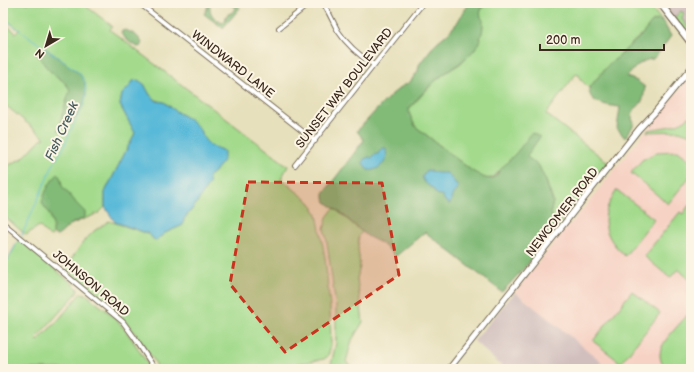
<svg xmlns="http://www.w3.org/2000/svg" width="694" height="372" viewBox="0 0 694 372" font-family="'Balsamiq Sans',sans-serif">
	<rect width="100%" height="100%" fill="#fcf5e5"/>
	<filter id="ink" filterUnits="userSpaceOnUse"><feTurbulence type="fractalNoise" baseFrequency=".025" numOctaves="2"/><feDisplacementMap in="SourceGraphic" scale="8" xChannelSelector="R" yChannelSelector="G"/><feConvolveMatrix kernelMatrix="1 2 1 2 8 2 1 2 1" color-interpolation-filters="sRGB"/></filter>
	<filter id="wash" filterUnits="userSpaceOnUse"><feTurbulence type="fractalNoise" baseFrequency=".012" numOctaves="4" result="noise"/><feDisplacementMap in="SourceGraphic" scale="16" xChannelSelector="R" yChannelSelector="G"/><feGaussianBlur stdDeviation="0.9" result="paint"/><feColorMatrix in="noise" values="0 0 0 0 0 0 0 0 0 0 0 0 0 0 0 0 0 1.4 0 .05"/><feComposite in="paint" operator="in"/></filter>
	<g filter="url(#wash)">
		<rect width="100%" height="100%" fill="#e7e0bc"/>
		<path fill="#f6d2c4" d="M 691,75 L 691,369 L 610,369 L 515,292 L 560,235 L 574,220 Z"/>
		<path fill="#d1bfbe" d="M 662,3 L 691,3 L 691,40 Z
			M 515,292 L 602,362 L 597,369 L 505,369 L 474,341 Z"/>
		<path fill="#a3da8c" stroke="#6f8255" d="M 3,3 L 82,3 L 112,26 L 110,30 L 288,166 L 281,179 L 311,203 L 317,214 L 325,257 L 330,307 L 331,345 L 328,356 L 324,359 L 296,364 L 289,369 L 159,369 L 153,359 L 132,329 L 114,309 L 76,279 L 65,268 L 84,241 L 94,231 L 109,221 L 149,234 L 155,241 L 165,233 L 183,225 L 184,219 L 197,203 L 208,177 L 218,168 L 224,151 L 210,145 L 205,140 L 200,130 L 164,102 C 151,100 149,94 144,84 L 133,81 L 130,86 L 122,95 L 120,105 L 135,133 L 105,192 L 105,207 L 99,213 L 72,224 L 56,232 L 50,237 L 39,226 L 26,235 L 3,215 L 3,170 L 11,164 L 23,158 L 41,139 L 45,138 L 3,103 L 3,22 L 16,33 L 19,30 L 3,17 Z
			M 485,3 L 647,3 L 663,22 L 657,20 L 628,47 L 620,56 L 610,63 L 589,88 L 580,79 L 579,75 L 576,74 L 546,114 L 596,153 L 607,162 L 608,165 L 555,231 L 551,211 L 553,201 L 546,181 L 500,170 C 490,183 484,179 472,171 L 415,126 L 409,113 L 409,109 L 434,82 L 445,73 L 460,64 L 475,48 L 480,17 L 479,14 Z
			M 681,11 L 684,13 L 682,19 L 689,29 L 691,27 L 691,39 L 674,18 Z
			M 691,115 L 691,135 L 679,131 L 647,132 L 648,130 C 663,127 680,127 691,115 Z
			M 678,151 L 691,161 L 691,175 L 668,204 L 631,173 L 642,160 L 657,152 Z
			M 617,190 L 654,219 L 625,256 C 610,242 600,227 608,206 C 610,201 614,195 617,190 Z
			M 689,205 L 691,207 L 691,281 L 678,269 L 670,278 L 644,256 L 680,212 L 683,214 Z
			M 334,208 L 362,232 L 359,236 L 358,247 L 360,266 L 357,279 L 363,322 L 352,340 L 346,362 L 355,369 L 330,369 L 336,343 L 336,307 L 326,236 L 324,229 L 327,217 Z
			M 19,239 L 75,286 L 78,289 L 77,293 L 36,338 L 38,341 L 46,332 L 55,324 L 81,293 L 86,294 C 95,303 106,309 115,318 C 129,333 140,352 151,369 L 3,369 L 3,269 Z
			M 632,291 L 660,313 L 621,363 L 593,341 Z
			M 691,311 L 691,369 L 666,369 C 653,354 664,342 674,330 C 680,324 685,317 691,311 Z"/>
		<path fill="#82ba78" stroke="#5e724b" d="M 208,3 L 210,3 C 209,15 213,17 222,23 C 225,22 226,19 226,16 C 230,12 233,14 236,8 L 235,6 L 232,6 L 232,3 L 236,3 L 240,8 L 223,28 L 204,14 L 207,9 Z
			M 470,3 L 485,3 C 481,9 478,15 483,20 C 483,25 483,31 481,36 C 476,57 450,68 435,81 C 426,89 417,99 409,109 L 409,113 L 415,126 L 472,171 L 485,178 L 491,179 L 496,176 L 500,170 L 517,152 L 532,133 L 540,137 L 528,154 L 527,157 L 539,166 L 546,181 L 553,202 L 551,211 L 555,231 L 528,264 L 502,292 L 425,232 L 396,256 L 381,243 L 367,236 L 342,214 L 326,202 L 324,198 L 324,193 L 364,140 L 357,131 L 381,105 L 391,95 L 401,87 L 410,82 L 418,71 L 419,65 L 424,58 L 436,43 L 448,33 L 457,23 L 464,11 Z
			M 657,20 L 663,22 L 671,36 L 657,55 L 653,59 C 642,59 633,69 627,77 L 637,81 L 645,87 C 644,93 644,98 641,103 C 635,111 633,106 632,119 L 634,122 L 633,126 L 625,138 L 617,128 L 620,107 C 611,106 592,104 590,94 C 589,92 589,90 589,88 L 610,63 L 620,56 L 628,47 L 640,37 L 652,22 Z
			M 126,30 C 134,34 138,35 142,43 L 141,46 L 138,47 C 130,43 126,40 121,33 L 122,31 Z
			M 44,47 L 80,74 L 85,82 L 86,95 L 84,104 L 79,114 L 58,131 L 62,115 L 70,90 C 65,81 60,79 52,73 C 46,67 40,60 37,53 L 39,50 Z
			M 58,174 L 61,179 L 62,186 L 74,200 L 76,203 L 85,212 L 85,217 C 81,220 77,221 73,223 C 67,226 63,233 57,236 L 53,234 L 53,226 L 50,215 L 42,203 C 44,193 50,181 58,174 Z"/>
		<path fill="#59b9d8" stroke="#4a727b" d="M 138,80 L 144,84 L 150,95 L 157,101 L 164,102 L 177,112 L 191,120 L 200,130 L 205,140 L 210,145 L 224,151 L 224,159 L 218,168 L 208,177 L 210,182 L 197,203 L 184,219 L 183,225 L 165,233 L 155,241 L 149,234 L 115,222 L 105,207 L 105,192 L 135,133 L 120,105 L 122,94 L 130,86 L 133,81 Z
			M 382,148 L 386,148 C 386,151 387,155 386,158 C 385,165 374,172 368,170 L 363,163 L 364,159 L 369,157 L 372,158 L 374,155 L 378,154 Z
			M 427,170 L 438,173 L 447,173 L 458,186 L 457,190 C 451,194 452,198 450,204 L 448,204 L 447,202 L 444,200 L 443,196 C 441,195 437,195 436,193 C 434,192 434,189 432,188 C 427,184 424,183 422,177 L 424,174 Z"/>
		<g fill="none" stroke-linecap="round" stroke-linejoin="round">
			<path stroke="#59b9d8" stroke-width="1" d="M 3,17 L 14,26 L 74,69 L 80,74 L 85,82 L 86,95 L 84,104 L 70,132 L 64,147 L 53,165 L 21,237
				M 3,269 L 18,241"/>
		</g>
	</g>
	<g filter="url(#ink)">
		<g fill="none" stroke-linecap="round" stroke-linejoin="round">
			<defs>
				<path id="minor" d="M 139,3 L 315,141
					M 323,3 C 329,12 333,22 338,31 C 347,45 360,56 374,65
					M 279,28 L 310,3
					M 295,165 L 423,3
					M 3,223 L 123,322 L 134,337 L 155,369"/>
				<path id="tertiary" d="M 449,369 L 639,129 L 655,112 L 691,68"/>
				<path id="secondary" d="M 660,3 L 691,43"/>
			</defs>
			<use href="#minor" stroke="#776a55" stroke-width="6"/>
			<use href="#tertiary" stroke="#776a55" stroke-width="7"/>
			<use href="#secondary" stroke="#776a55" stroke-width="8"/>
			<use href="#minor" stroke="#fff" stroke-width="4"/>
			<use href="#tertiary" stroke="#fff" stroke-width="5"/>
			<use href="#secondary" stroke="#fff" stroke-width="5.5"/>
		</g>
	</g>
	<path fill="#c8321e" fill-opacity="0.2" stroke="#c8321e" stroke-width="3" stroke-dasharray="8 5" stroke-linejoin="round" d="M 248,182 L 382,183 L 399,275 L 285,352 L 230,284 Z"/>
	<g text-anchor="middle" stroke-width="4" stroke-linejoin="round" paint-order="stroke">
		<g font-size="12" fill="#3b2a1e" stroke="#fcf5e5">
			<text transform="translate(233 64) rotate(38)" y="4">WINDWARD LANE</text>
			<text transform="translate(344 88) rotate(-52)" y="4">SUNSET WAY BOULEVARD</text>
			<text transform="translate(562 212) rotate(-52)" y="4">NEWCOMER ROAD</text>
			<text transform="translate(91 283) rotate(40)" y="4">JOHNSON ROAD</text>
		</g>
		<g font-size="13" font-style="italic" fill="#465c5f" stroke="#fcf5e5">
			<text transform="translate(61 131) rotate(-66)" y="5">Fish Creek</text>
		</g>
	</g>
	<rect width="694" height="372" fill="none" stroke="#fcf5e5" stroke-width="16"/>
	<g transform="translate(46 46) rotate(218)" stroke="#fcf5e5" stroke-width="3" paint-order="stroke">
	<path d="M0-3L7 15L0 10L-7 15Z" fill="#3b2a1e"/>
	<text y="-6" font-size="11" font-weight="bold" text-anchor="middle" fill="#3b2a1e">N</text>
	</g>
	<path d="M540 44v6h124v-6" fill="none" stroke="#3b2a1e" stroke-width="2"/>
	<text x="546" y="44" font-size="12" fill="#3b2a1e" stroke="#fcf5e5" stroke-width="3" paint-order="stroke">200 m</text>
</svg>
